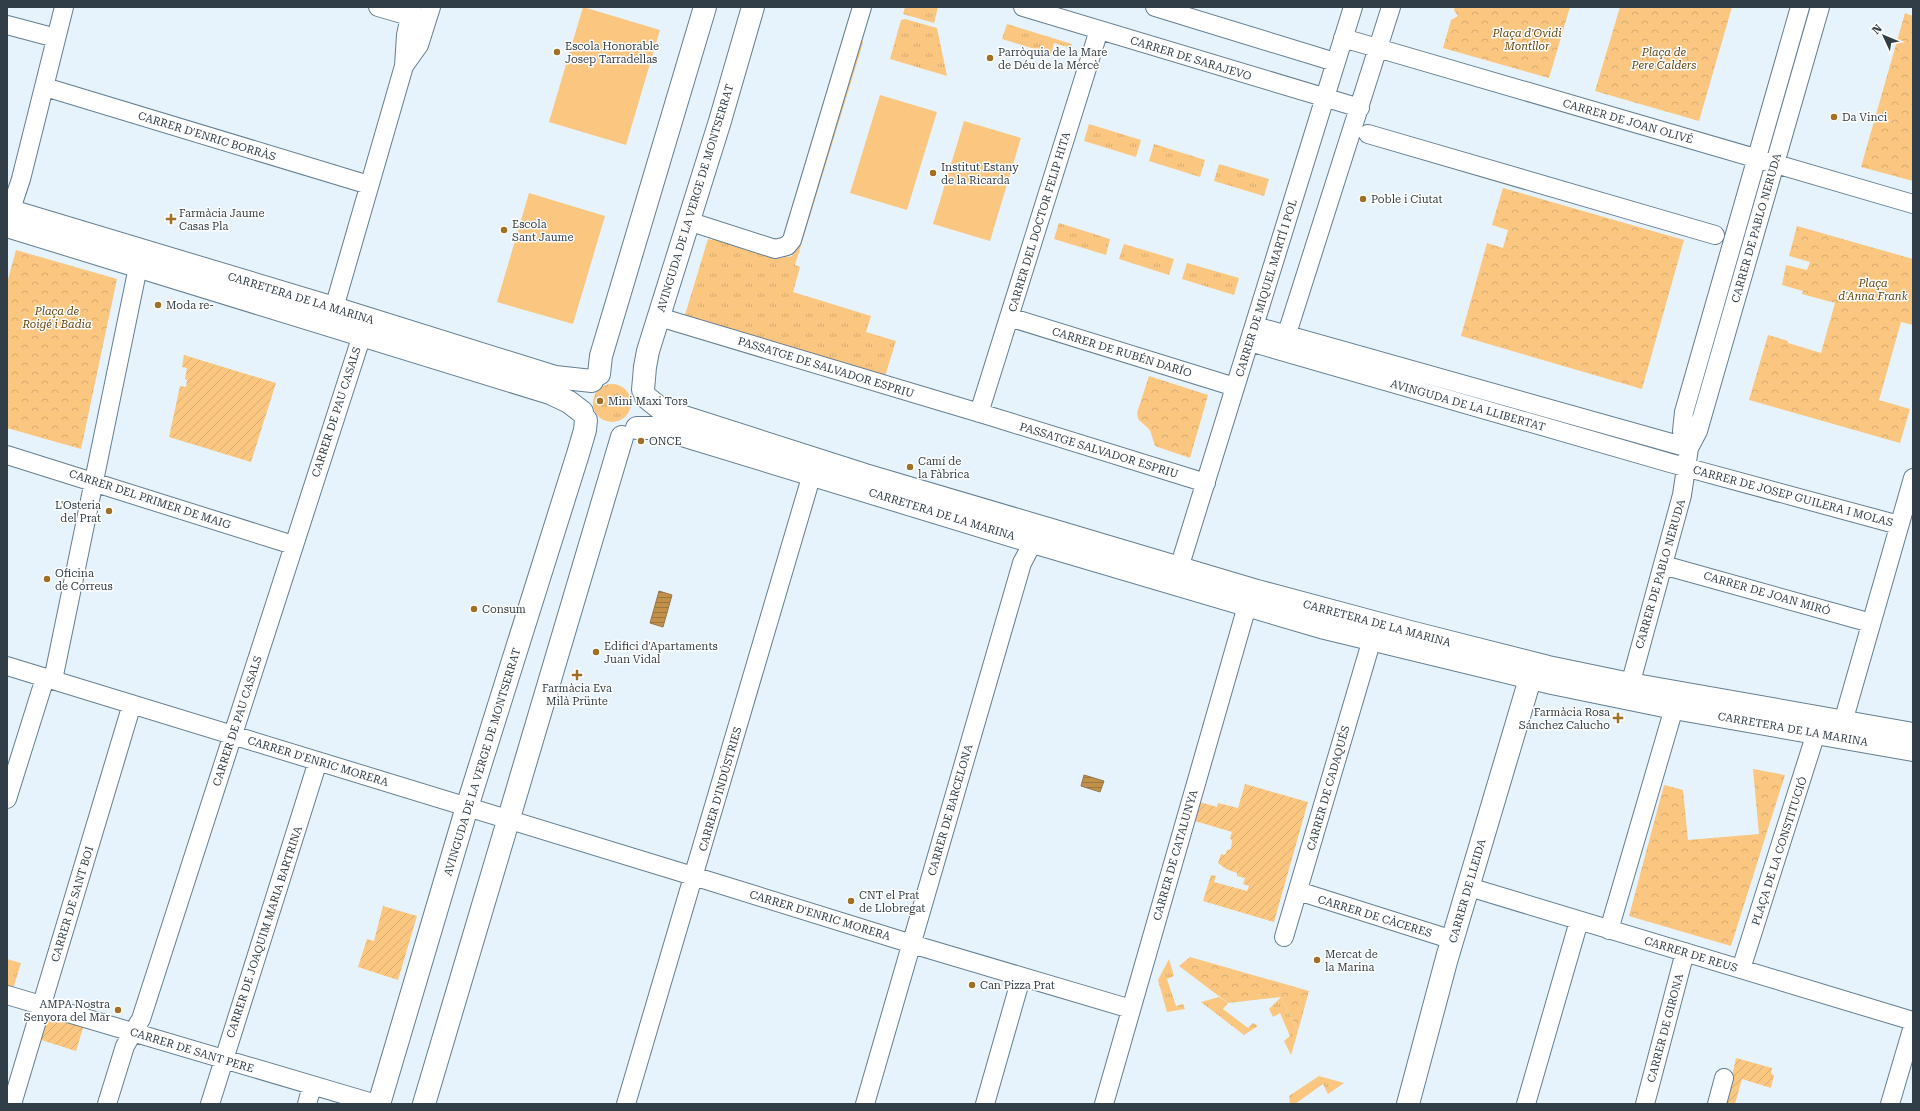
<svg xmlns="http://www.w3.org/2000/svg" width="1920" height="1111" viewBox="0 0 1920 1111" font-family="'Roboto Serif',serif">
	<defs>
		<pattern id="grass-tufts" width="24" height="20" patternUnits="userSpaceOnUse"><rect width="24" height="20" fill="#fac680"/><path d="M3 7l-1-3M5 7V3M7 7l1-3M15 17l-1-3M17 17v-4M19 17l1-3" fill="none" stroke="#d7ab70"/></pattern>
		<pattern id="park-crowns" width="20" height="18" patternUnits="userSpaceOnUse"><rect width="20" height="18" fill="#fac680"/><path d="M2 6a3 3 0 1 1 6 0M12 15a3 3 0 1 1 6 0" fill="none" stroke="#d7ab70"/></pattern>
		<pattern id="garden-furrows" width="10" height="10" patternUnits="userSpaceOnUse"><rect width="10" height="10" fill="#fac680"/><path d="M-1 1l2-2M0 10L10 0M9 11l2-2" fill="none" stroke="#d7ab70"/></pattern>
		<pattern id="water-rules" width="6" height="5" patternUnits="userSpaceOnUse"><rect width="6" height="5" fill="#c29049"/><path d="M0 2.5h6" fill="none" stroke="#9e773f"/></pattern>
	</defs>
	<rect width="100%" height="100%" fill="#e7f3fc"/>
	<path fill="url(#grass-tufts)" d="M 905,7 L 938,7 L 934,23 L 903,14 Z
		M 905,19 L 937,28 L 947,76 L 890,59 L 901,20 Z
		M 1007,24 L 1072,44 L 1071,48 L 1054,43 L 1051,54 L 1002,39 Z
		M 862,39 L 863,43 L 795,265 L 800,267 L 793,292 L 871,316 L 866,332 L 896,341 L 885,376 L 685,315 L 708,239 L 712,240 L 714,235 L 783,258 L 784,256 L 788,257 L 792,256 L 795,248 L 797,248 Z
		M 1089,124 L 1141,140 L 1136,157 L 1084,141 Z
		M 1154,144 L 1205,160 L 1200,177 L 1149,161 Z
		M 1219,164 L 1269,179 L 1264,196 L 1214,181 Z
		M 1059,223 L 1110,239 L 1106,255 L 1054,239 Z
		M 1124,244 L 1174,259 L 1169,275 L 1119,259 Z
		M 1187,263 L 1239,278 L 1234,295 L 1182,279 Z
		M593 403a19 19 0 1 1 38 0a19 19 0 1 1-38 0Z
		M 7,959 L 21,963 L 13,989 L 7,987 Z
		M 1169,959 L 1174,976 L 1167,979 L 1176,1006 L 1183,1004 L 1185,1009 L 1167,1012 L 1158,980 Z
		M 1219,997 L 1228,1003 L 1223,1009 L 1248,1028 L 1253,1023 L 1258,1026 L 1244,1035 L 1201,1002 Z
		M 1281,997 L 1298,1031 L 1291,1055 L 1284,1041 L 1290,1036 L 1280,1013 L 1273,1017 L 1269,1009 Z
		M 1319,1076 L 1344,1083 L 1328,1094 L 1323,1084 L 1295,1104 L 1290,1104 L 1289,1096 Z"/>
	<path fill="url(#park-crowns)" d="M 1455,7 L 1570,7 L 1549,78 L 1443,48 L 1451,20 L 1458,16 L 1454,10 Z
		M 1620,7 L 1732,7 L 1699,121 L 1595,91 Z
		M 1905,13 L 1913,16 L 1913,181 L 1861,167 Z
		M 1503,188 L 1684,240 L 1642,389 L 1461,336 L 1487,243 L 1503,248 L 1508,230 L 1492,225 Z
		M 1797,226 L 1913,259 L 1913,325 L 1901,322 L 1879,400 L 1910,409 L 1900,443 L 1749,400 L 1768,335 L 1788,341 L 1788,343 L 1821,353 L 1835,303 L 1802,294 L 1803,291 L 1782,285 L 1786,265 L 1807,270 L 1810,262 L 1789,256 Z
		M 16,250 L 117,279 L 81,449 L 7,428 L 7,283 Z
		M 1149,376 L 1208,395 L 1190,458 L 1155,446 L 1150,430 L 1138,419 L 1137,413 Z
		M 1753,769 L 1785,775 L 1731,946 L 1629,916 L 1664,785 L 1683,790 L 1688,840 L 1759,834 Z
		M 1190,957 L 1309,991 L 1298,1031 L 1281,997 L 1228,1003 L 1179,966 Z"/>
	<path fill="url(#garden-furrows)" d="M 184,355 L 276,383 L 251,462 L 169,437 L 180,386 L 186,387 L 187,380 L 185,379 L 187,368 L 182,367 Z
		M 1245,784 L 1308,802 L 1274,922 L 1203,901 L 1211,875 L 1216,876 L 1214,882 L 1247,891 L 1249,886 L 1243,884 L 1245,878 L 1237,876 L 1237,873 L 1226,869 L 1218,863 L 1221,854 L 1225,855 L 1227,850 L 1231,849 L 1232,841 L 1230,838 L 1232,832 L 1195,821 L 1200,802 L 1217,807 L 1218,803 L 1238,808 Z
		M 383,906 L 417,916 L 398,980 L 358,967 L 367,939 L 374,941 Z
		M 52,1016 L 84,1025 L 76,1051 L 38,1039 L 43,1020 Z
		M 1736,1058 L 1772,1068 L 1771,1074 L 1774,1075 L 1771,1088 L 1742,1079 L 1735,1104 L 1720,1104 L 1732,1076 Z"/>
	<path fill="#fac680" d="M 583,7 L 660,30 L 626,145 L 549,122 Z
		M 880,95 L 937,112 L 907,210 L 850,193 Z
		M 964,121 L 1021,138 L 990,241 L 933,224 Z
		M 529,193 L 605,216 L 573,324 L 497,302 Z"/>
	<path fill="url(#water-rules)" stroke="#977748" d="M 659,591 L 672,595 L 663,627 L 650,623 Z
		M 1084,775 L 1104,781 L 1100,792 L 1081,786 Z"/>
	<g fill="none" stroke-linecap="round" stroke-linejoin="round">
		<defs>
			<path id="street" d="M 378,7 L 409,16 L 416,26
				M 1023,7 L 1360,108
				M 1155,7 L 1335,62
				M 7,25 L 56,38
				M 1343,38 L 1913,204
				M 404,66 L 419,45 L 431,7
				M 45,87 L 369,185
				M 1368,134 L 1715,235
				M 7,221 L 21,179 L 64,7
				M 688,221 L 775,249 L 787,246 L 792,240 L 862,7
				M 334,308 L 404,66 L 406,35 L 412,7
				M 659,317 L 993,417 L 1206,483
				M 1009,317 L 1235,387
				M 1255,326 L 1689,448
				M 1250,342 L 1670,463 L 1899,525
				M 1283,346 L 1391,7
				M 979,413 L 1099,30
				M 1689,448 L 1682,431 L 1684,412 L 1800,7
				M 7,455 L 293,545
				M 1663,565 L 1871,623
				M 1179,568 L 1353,7
				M 7,666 L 706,880 L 925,948 L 1131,1009
				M 53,680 L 138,267 L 147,258
				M 1627,696 L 1682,495 L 1689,448 L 1698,431 L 1820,7
				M 1843,722 L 1913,478
				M 7,799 L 45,678
				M 1469,887 L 1913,1021
				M 1298,891 L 1453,940
				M 1609,930 L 1674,708 L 1677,702 L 1683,698
				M 1284,937 L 1372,639
				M 1741,969 L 1816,733
				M 7,995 L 376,1104
				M 12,1104 L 132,704
				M 107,1104 L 125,1046 L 141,1019 L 362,335
				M 210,1104 L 318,761
				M 307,1104 L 312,1086
				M 626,1104 L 812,474
				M 865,1104 L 1022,563 L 1033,542 L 1043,535
				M 985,1104 L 1021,978
				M 1104,1104 L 1247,606 L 1242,592
				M 1526,1104 L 1579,921
				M 1645,1104 L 1685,952
				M 1717,1104 L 1724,1078
				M 1890,1104 L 1913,1026"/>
			<path id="secondary" d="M 11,211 L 334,308 L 555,377 L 592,381
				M 7,226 L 550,393 L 569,402 L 582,412
				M 599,374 L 601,356 L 705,7
				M 643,390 L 645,367 L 648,351 L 720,121 L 753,7
				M 646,397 L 662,410 L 865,475 L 1055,531 L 1257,591 L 1410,632 L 1548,667 L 1630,684 L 1913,734
				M 637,428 L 659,428 L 1033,542 L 1321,627 L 1552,683 L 1674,708 L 1913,750
				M 379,1104 L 467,807 L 578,454 L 585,430 L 586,420
				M 424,1104 L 622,437
				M 1408,1104 L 1447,958 L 1530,679 L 1526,665"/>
		</defs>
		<use href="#street" stroke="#637e92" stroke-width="20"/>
		<use href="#secondary" stroke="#637e92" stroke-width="24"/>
		<use href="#street" stroke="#fff" stroke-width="18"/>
		<use href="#secondary" stroke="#fff" stroke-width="22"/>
	</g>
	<g fill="#a17024" stroke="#fff" stroke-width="1.5">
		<circle cx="557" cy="52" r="4"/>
		<circle cx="990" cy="58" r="4"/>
		<circle cx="1834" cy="117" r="4"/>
		<circle cx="933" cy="173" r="4"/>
		<circle cx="1363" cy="199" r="4"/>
		<path d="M169 213h4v4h4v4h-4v4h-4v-4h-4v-4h4z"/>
		<circle cx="504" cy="230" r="4"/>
		<circle cx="158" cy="305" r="4"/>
		<circle cx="600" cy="401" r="4"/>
		<circle cx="641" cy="441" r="4"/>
		<circle cx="910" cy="467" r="4"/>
		<circle cx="109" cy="511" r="4"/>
		<circle cx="47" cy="579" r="4"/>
		<circle cx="474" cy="609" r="4"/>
		<circle cx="596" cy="652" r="4"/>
		<path d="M575 669h4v4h4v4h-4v4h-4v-4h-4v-4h4z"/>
		<path d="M1616 712h4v4h4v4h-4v4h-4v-4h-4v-4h4z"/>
		<circle cx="851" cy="901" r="4"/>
		<circle cx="1317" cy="960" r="4"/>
		<circle cx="972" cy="985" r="4"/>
		<circle cx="118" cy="1010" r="4"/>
	</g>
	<g text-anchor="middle" stroke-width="3" stroke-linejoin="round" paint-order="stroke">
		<g font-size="11" font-style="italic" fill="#67450c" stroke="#fff">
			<text x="1527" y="37">Plaça d'Ovidi<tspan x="1527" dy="13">Montllor</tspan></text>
			<text x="1664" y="56">Plaça de<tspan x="1664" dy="13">Pere Calders</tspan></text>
			<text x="1873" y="287">Plaça<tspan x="1873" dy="13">d'Anna Frank</tspan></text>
			<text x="57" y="315">Plaça de<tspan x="57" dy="13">Roigé i Badia</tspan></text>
		</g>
		<g font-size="11" fill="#323e47" stroke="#fff" text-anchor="start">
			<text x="565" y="50">Escola Honorable<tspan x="565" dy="13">Josep Tarradellas</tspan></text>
			<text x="998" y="56">Parròquia de la Mare<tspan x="998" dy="13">de Déu de la Mercè</tspan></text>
			<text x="1842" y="121">Da Vinci</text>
			<text x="941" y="171">Institut Estany<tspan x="941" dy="13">de la Ricarda</tspan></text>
			<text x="1371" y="203">Poble i Ciutat</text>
			<text x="179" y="217">Farmàcia Jaume<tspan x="179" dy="13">Casas Pla</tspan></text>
			<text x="512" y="228">Escola<tspan x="512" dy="13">Sant Jaume</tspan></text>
			<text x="166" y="309">Moda re-</text>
			<text x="608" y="405">Mini Maxi Tors</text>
			<text x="649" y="445">ONCE</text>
			<text x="918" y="465">Camí de<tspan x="918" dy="13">la Fàbrica</tspan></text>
			<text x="101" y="509" text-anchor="end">L'Osteria<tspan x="101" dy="13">del Prat</tspan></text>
			<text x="55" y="577">Oficina<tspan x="55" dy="13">de Correus</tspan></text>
			<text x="482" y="613">Consum</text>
			<text x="604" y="650">Edifici d'Apartaments<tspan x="604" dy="13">Juan Vidal</tspan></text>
			<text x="577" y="692" text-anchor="middle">Farmàcia Eva<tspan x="577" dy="13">Milà Prünte</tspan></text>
			<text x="1610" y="716" text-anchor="end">Farmàcia Rosa<tspan x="1610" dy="13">Sánchez Calucho</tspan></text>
			<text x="859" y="899">CNT el Prat<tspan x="859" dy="13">de Llobregat</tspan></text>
			<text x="1325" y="958">Mercat de<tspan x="1325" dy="13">la Marina</tspan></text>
			<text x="980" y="989">Can Pizza Prat</text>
			<text x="110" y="1008" text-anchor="end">AMPA Nostra<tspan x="110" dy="13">Senyora del Mar</tspan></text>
		</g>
		<g font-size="11" fill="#323e47" stroke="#fff">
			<text transform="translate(1191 58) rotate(17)" y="4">CARRER DE SARAJEVO</text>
			<text transform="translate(1628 121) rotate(16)" y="4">CARRER DE JOAN OLIVÉ</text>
			<text transform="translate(207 136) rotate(17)" y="4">CARRER D'ENRIC BORRÀS</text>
			<text transform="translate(695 198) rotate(-73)" y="4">AVINGUDA DE LA VERGE DE MONTSERRAT</text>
			<text transform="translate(1039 222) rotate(-73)" y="4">CARRER DEL DOCTOR FELIP HITA</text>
			<text transform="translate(1756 228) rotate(-74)" y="4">CARRER DE PABLO NERUDA</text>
			<text transform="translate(1266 288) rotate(-73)" y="4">CARRER DE MIQUEL MARTÍ I POL</text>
			<text transform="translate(301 298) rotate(17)" y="4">CARRETERA DE LA MARINA</text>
			<text transform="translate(1122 352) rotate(17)" y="4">CARRER DE RUBÉN DARÍO</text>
			<text transform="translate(826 367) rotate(17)" y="4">PASSATGE DE SALVADOR ESPRIU</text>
			<text transform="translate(1468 405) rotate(16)" y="4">AVINGUDA DE LA LLIBERTAT</text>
			<text transform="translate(336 412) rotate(-72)" y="4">CARRER DE PAU CASALS</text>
			<text transform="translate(1099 450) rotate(17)" y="4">PASSATGE SALVADOR ESPRIU</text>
			<text transform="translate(1793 496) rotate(15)" y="4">CARRER DE JOSEP GUILERA I MOLAS</text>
			<text transform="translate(150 499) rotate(18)" y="4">CARRER DEL PRIMER DE MAIG</text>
			<text transform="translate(942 514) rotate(17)" y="4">CARRETERA DE LA MARINA</text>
			<text transform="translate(1660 574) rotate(-74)" y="4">CARRER DE PABLO NERUDA</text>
			<text transform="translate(1767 593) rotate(16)" y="4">CARRER DE JOAN MIRÓ</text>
			<text transform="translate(1377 623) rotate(15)" y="4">CARRETERA DE LA MARINA</text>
			<text transform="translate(237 721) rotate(-72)" y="4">CARRER DE PAU CASALS</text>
			<text transform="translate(1793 729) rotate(10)" y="4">CARRETERA DE LA MARINA</text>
			<text transform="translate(318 761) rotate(17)" y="4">CARRER D'ENRIC MORERA</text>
			<text transform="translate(482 762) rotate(-73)" y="4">AVINGUDA DE LA VERGE DE MONTSERRAT</text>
			<text transform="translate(1328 788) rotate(-74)" y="4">CARRER DE CADAQUÉS</text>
			<text transform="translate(720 789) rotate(-74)" y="4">CARRER D'INDÚSTRIES</text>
			<text transform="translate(950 810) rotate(-74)" y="4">CARRER DE BARCELONA</text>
			<text transform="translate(1779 851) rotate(-72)" y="4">PLAÇA DE LA CONSTITUCIÓ</text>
			<text transform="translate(1175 855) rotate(-74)" y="4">CARRER DE CATALUNYA</text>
			<text transform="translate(1467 891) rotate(-74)" y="4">CARRER DE LLEIDA</text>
			<text transform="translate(72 904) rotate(-73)" y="4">CARRER DE SANT BOI</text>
			<text transform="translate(820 915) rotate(17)" y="4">CARRER D'ENRIC MORERA</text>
			<text transform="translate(1375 916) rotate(17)" y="4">CARRER DE CÀCERES</text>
			<text transform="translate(264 932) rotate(-72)" y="4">CARRER DE JOAQUIM MARIA BARTRINA</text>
			<text transform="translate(1691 954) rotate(17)" y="4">CARRER DE REUS</text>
			<text transform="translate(1665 1028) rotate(-75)" y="4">CARRER DE GIRONA</text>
			<text transform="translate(192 1050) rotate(17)" y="4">CARRER DE SANT PERE</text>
		</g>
	</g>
	<rect width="1920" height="1111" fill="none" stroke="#323e47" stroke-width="16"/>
	<g transform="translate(1884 36) rotate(314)" stroke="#ffffff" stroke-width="3" paint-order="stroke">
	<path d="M0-3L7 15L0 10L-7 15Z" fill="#323e47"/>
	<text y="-6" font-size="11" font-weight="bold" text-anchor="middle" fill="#323e47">N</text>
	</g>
</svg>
